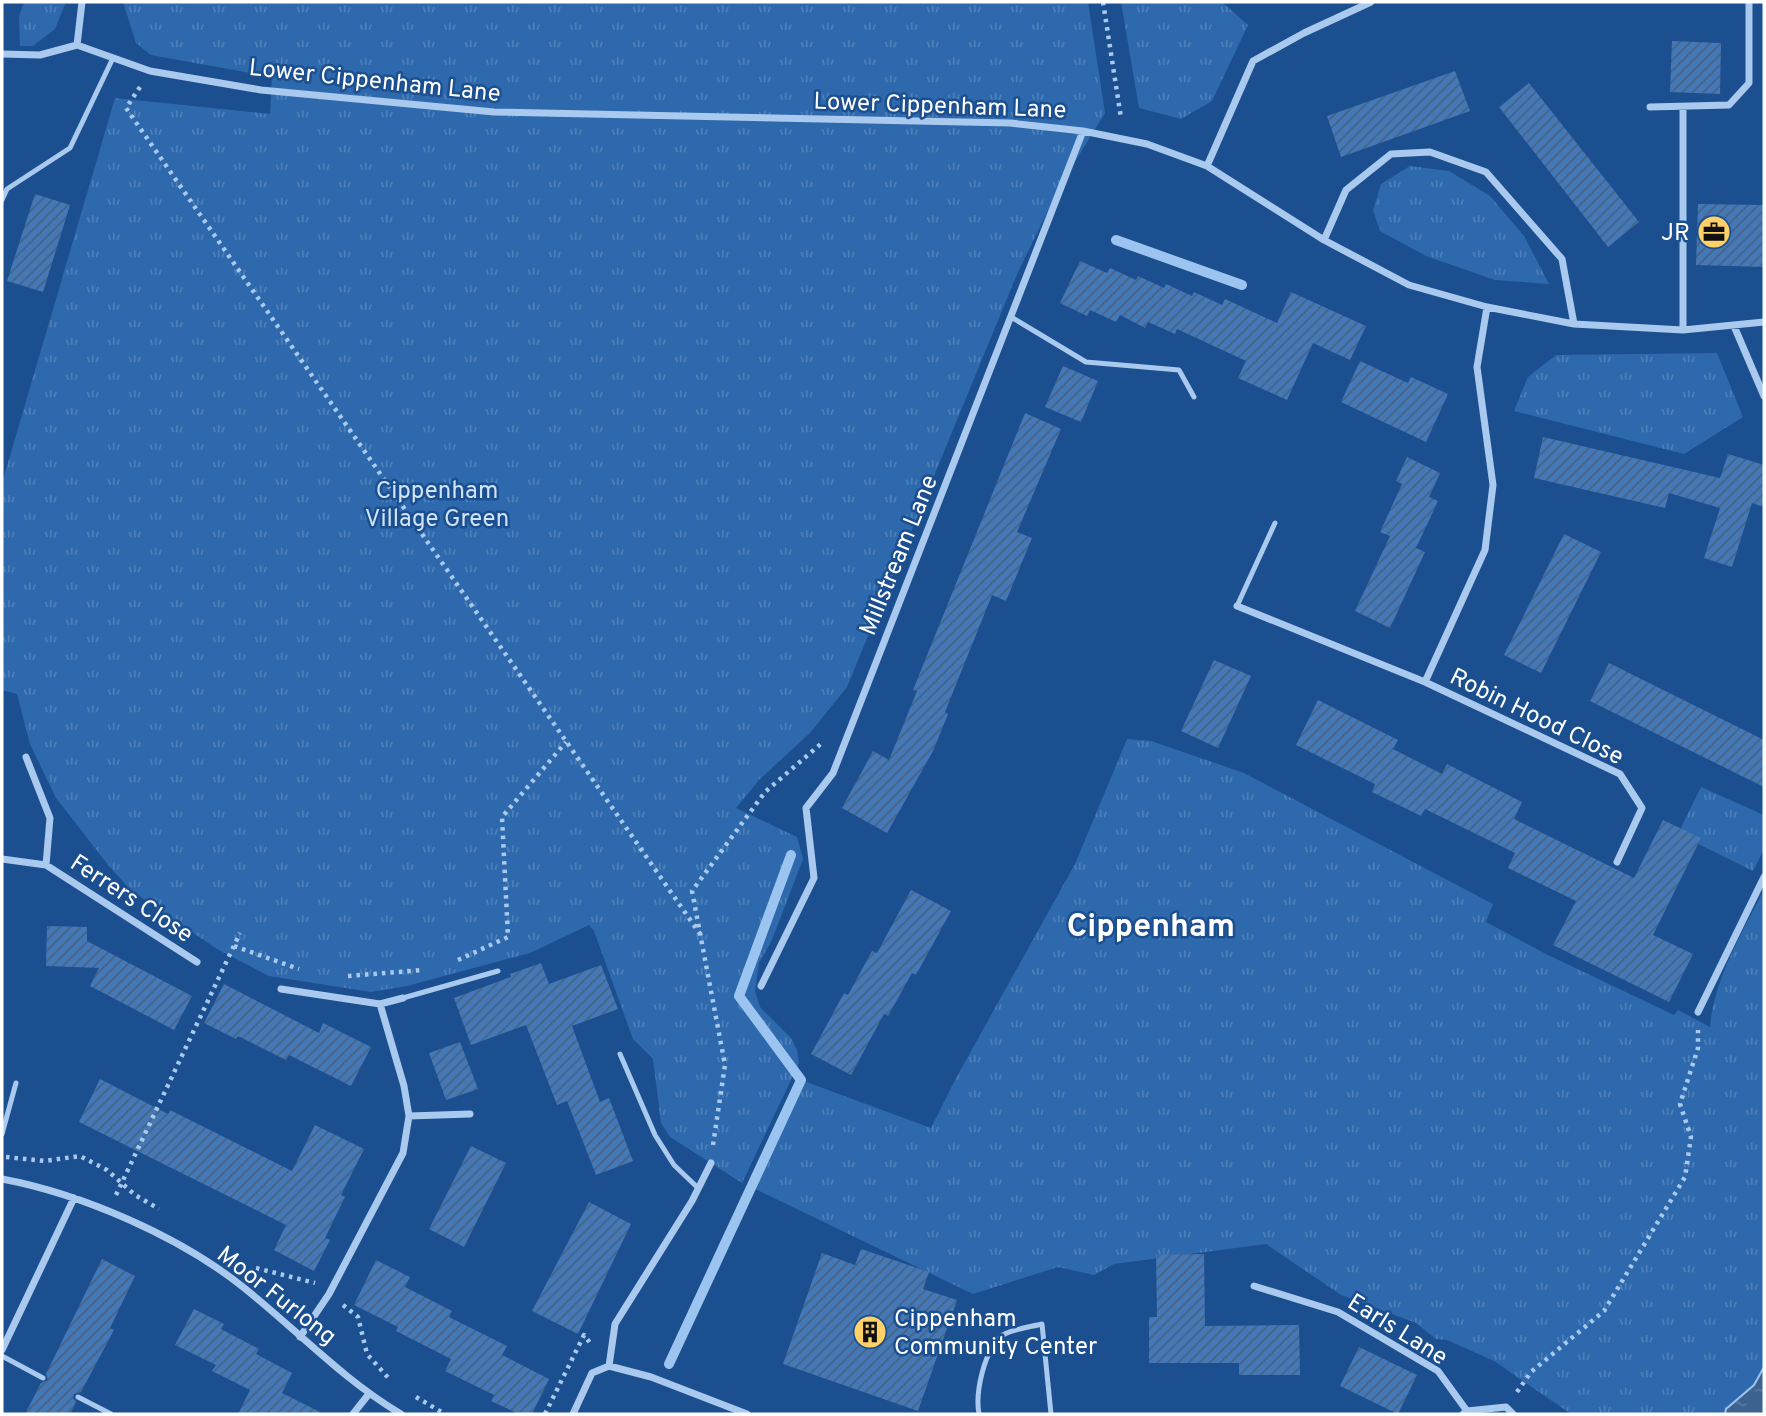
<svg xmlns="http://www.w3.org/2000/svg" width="1766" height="1416" viewBox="0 0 1766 1416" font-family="Overpass,sans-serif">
	<defs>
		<pattern id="grass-tufts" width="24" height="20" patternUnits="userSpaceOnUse" patternTransform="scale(1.75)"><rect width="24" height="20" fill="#2e69ad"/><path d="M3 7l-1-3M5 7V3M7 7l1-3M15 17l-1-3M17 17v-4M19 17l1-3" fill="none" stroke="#4d80b9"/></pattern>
		<pattern id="water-ripples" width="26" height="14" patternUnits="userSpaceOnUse" patternTransform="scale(1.75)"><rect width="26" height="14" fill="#3c6290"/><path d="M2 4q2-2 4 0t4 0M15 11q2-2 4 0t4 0" fill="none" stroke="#597aa1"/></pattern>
		<pattern id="building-hatch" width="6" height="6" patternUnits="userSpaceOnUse" patternTransform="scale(1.75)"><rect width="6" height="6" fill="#4478b7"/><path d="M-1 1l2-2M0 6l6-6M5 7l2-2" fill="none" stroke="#486282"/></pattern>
	</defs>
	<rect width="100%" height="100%" fill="#1b4f8f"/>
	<path fill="url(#grass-tufts)" d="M 24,2 L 66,2 L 55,29 L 33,46 L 20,46 L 19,17 Z
		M 123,2 L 1088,2 L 1105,113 L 1060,186 L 1018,272 L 847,687 L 810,733 L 760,779 L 736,808 L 797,837 L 803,859 L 772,940 L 759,963 L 755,991 L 760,1007 L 791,1038 L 797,1050 L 799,1063 L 742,1183 L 670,1137 L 661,1123 L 653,1059 L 633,1039 L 594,931 L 589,925 L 530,953 L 407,986 L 371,992 L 269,976 L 217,949 L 146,901 L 127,886 L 109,866 L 56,798 L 30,744 L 17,694 L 2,690 L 2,483 L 115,98 L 270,114 L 272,77 L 151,55 L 136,43 Z
		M 1121,2 L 1222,2 L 1248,25 L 1212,101 L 1181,119 L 1139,108 Z
		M 1410,166 L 1449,171 L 1490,196 L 1524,236 L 1549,284 L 1495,280 L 1426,256 L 1380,231 L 1373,210 L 1381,184 Z
		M 1717,353 L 1743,417 L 1684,454 L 1514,411 L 1528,377 L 1556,355 Z
		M 1127,739 L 1151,741 L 1244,773 L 1493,904 L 1486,922 L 1548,955 L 1674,1015 L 1678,1010 L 1710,1027 C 1714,980 1742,932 1764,890 L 1764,1414 L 1571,1414 L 1494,1361 L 1447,1340 L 1436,1339 L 1416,1323 L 1341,1295 L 1266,1244 L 1114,1264 L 1094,1275 L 1058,1267 L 973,1294 L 751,1187 L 801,1080 L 931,1128 L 955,1080 L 1075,864 Z
		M 1701,787 L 1764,815 L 1764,849 L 1753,871 L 1678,834 Z"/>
	<path fill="url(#water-ripples)" stroke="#9cc4f0" stroke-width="2" d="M 1764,1367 L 1764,1414 L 1725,1414 L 1726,1409 L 1754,1385 Z"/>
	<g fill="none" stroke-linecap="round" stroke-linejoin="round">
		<path stroke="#9cc4f0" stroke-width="10" d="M 1116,240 L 1242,285
			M 669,1364 L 801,1080 L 739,996 L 791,855"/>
	</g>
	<path fill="url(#building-hatch)" d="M 1672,41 L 1721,43 L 1720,94 L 1670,92 Z
		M 1455,71 L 1470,111 L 1341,157 L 1327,116 Z
		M 1529,83 L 1639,222 L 1608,247 L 1499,107 Z
		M 35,194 L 70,205 L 43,292 L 7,281 Z
		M 1698,204 L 1764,205 L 1764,267 L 1696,265 Z
		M 1080,261 L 1107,273 L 1110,268 L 1136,280 L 1138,276 L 1164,288 L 1166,284 L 1192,296 L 1194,292 L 1222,305 L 1225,299 L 1277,323 L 1291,292 L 1366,326 L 1350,360 L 1313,343 L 1287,400 L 1238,378 L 1246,361 L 1177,329 L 1175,334 L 1148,322 L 1145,328 L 1120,315 L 1116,322 L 1090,310 L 1087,316 L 1060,303 Z
		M 1360,361 L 1408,383 L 1411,377 L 1448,394 L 1426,442 L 1341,402 Z
		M 1063,366 L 1098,381 L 1081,422 L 1045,407 Z
		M 1025,413 L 1061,429 L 1017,532 L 1032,538 L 1006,601 L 992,595 L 945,712 L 948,714 L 933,751 L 887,833 L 842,808 L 873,751 L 889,760 L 917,691 L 913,690 Z
		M 1543,437 L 1720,478 L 1728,454 L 1764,465 L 1764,507 L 1752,503 L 1732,567 L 1704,558 L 1720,508 L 1669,493 L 1665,508 L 1534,478 Z
		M 1407,457 L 1440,473 L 1429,497 L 1438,501 L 1416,548 L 1425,552 L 1390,628 L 1355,611 L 1390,536 L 1380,532 L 1402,484 L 1396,481 Z
		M 1564,534 L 1601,552 L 1541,673 L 1504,655 Z
		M 1214,660 L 1251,676 L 1218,748 L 1181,731 Z
		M 1609,663 L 1764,740 L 1764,787 L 1590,701 Z
		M 1318,700 L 1398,740 L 1393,749 L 1442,774 L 1447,764 L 1522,802 L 1514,819 L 1634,878 L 1663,820 L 1701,838 L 1653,935 L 1693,954 L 1669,1002 L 1553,945 L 1576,901 L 1508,868 L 1515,853 L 1425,809 L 1421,816 L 1372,792 L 1375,784 L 1296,745 Z
		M 911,890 L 951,911 L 916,975 L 912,973 L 888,1016 L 884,1014 L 851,1075 L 811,1054 L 844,993 L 848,995 L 872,951 L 877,953 Z
		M 47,926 L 87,927 L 87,941 L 192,996 L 174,1030 L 90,986 L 99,968 L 46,966 Z
		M 541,963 L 549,984 L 601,965 L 618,1009 L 572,1026 L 600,1102 L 609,1098 L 633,1161 L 596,1175 L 567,1101 L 557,1105 L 526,1025 L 471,1045 L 454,998 L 511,977 L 510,974 Z
		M 224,984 L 319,1033 L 323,1023 L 371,1047 L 351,1086 L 289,1055 L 286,1060 L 238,1036 L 236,1039 L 204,1023 Z
		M 460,1042 L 478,1089 L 446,1100 L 429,1053 Z
		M 100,1079 L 168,1114 L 170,1110 L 292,1171 L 315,1125 L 364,1149 L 341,1195 L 345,1197 L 325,1238 L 330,1240 L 314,1271 L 274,1250 L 286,1225 L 79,1122 Z
		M 471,1146 L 506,1163 L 464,1247 L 429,1229 Z
		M 589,1202 L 631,1224 L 578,1334 L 532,1311 Z
		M 861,1249 L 929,1272 L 923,1289 L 957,1300 L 918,1411 L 783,1364 L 822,1253 L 855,1265 Z
		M 1204,1254 L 1205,1326 L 1299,1325 L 1300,1375 L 1239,1375 L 1239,1363 L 1149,1363 L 1149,1317 L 1157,1317 L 1156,1255 Z
		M 102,1259 L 135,1276 L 110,1328 L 114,1330 L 81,1392 L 74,1394 L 73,1398 L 76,1402 L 70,1414 L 25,1414 L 41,1383 L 48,1380 L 46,1374 Z
		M 376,1260 L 410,1277 L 405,1287 L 452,1311 L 449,1317 L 507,1346 L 502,1355 L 549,1379 L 532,1414 L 519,1414 L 491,1401 L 494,1395 L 445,1371 L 451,1359 L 396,1331 L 398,1327 L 354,1305 Z
		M 194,1309 L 224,1324 L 221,1329 L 259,1349 L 256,1354 L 292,1373 L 282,1393 L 324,1414 L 238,1414 L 250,1390 L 212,1371 L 216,1365 L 175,1345 Z
		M 1359,1347 L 1417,1375 L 1398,1414 L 1340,1386 Z"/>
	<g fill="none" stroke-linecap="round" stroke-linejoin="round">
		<path stroke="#a9c9ee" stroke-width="4.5" stroke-dasharray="3.5 5" stroke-linecap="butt" d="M 1103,2 L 1121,118
			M 140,87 L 126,108 L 700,934
			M 234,946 L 299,969
			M 458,960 L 508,937 L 502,817 L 566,742
			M 348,976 L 423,970
			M 713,1145 L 725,1065 L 692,891 L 765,792 L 823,742
			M 6,1157 L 45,1161 L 80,1156 L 107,1170 L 135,1195 L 159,1209
			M 116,1195 L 240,933
			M 256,1268 L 315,1283
			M 343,1305 L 358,1317 L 367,1354 L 391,1381
			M 1517,1392 L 1531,1372 L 1604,1311 L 1685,1177 L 1691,1137 L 1680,1104 L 1698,1048 L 1698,1030
			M 416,1397 L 445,1414
			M 545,1414 L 584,1335 L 591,1344"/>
		<path stroke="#a9c9ee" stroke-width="5" d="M 2,200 L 7,189 L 70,148 L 113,58
			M 1011,317 L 1086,362 L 1179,370 L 1194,397
			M 1237,606 L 1275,523
			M 403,998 L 498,971
			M 620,1054 L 655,1135 L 674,1165 L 698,1188
			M 2,1134 L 16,1083
			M 2,1356 L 43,1378
			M 78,1397 L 111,1414
			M 979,1414 C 975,1393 984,1349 1003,1335 C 1013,1329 1030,1327 1042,1324 L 1051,1414"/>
		<path stroke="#a9c9ee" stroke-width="7" d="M 77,45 L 150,71 L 261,90 L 494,112 L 1010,123 L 1083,131 L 1147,144 L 1207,166 L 1324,240 L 1409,285 L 1487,307 L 1574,324 L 1683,330 L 1764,322
			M 77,45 L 82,2
			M 2,54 L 40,55 L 77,45
			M 1650,107 L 1729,105 L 1749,83 L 1749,2
			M 1207,166 L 1253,61 L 1304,33 L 1371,2
			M 1324,240 L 1346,190 L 1391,154 L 1430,152 L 1486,172 L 1562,259 L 1574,324
			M 1734,326 L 1764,396
			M 1683,330 L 1683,107
			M 1237,606 L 1425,682 L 1620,774 L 1642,808 L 1617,862
			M 1425,682 L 1485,550 L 1493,485 L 1477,367 L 1487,307
			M 26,757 L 50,818 L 46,865
			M 2,859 L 46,865 L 197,962
			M 761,986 L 814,878 L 806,808 L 833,773 L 1083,131
			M 281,989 L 380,1004 L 403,998
			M 1698,1012 L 1764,877
			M 409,1116 L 470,1114
			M 2,1179 C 82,1194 179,1236 243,1287 C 297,1330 342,1379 401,1414
			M 1254,1286 L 1338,1312 L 1438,1371 L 1467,1411
			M 300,1337 L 329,1294 L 403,1153 L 409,1116 L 404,1086 L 380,1004
			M 2,1350 L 74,1198
			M 609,1366 L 615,1324 L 692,1201 L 711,1163
			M 353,1414 L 368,1395
			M 573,1414 L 592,1373 L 609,1366 L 651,1377 L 747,1414
			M 1463,1414 L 1467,1411 L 1506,1407 L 1513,1414"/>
	</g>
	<defs>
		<symbol id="office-disc" viewBox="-11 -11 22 22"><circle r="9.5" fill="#ffd166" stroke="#1b4f8f"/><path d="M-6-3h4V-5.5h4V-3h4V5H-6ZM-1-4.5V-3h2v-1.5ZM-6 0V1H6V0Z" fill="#111"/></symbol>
		<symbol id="building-disc" viewBox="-11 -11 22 22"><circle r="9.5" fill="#ffd166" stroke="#1b4f8f"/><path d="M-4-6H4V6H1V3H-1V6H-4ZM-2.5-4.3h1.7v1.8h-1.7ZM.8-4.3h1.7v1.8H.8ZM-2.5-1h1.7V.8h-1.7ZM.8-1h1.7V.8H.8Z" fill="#111"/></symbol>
	</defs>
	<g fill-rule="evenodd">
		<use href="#office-disc" x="1695" y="213" width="38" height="38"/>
		<use href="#building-disc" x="851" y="1313" width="38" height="38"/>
	</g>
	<g text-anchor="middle" stroke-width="5" stroke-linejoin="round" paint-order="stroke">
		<g font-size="24" fill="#fff" stroke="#1b4f8f">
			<text transform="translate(375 80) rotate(6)" y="8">Lower Cippenham Lane</text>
			<text transform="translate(940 105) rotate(2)" y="8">Lower Cippenham Lane</text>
			<text transform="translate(898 555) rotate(-68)" y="8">Millstream Lane</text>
			<text transform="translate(1537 716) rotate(26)" y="8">Robin Hood Close</text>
			<text transform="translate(132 898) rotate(33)" y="8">Ferrers Close</text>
			<text transform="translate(277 1295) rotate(38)" y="8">Moor Furlong</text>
			<text transform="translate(1398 1329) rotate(32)" y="8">Earls Lane</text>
		</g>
		<g font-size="24" fill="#fff" stroke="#1b4f8f" text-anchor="end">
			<text x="1690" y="240">JR</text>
			<text x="894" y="1326" text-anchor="start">Cippenham<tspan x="894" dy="28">Community Center</tspan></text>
		</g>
		<g font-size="24" fill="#cfe3fa" stroke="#1b4f8f">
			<text x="437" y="498">Cippenham<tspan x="437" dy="28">Village Green</tspan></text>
		</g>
		<g font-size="32" font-weight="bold" fill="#fff" stroke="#1b4f8f">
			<text x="1151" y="936">Cippenham</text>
		</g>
	</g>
	<rect width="1766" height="1416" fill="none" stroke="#ffffff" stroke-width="7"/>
</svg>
